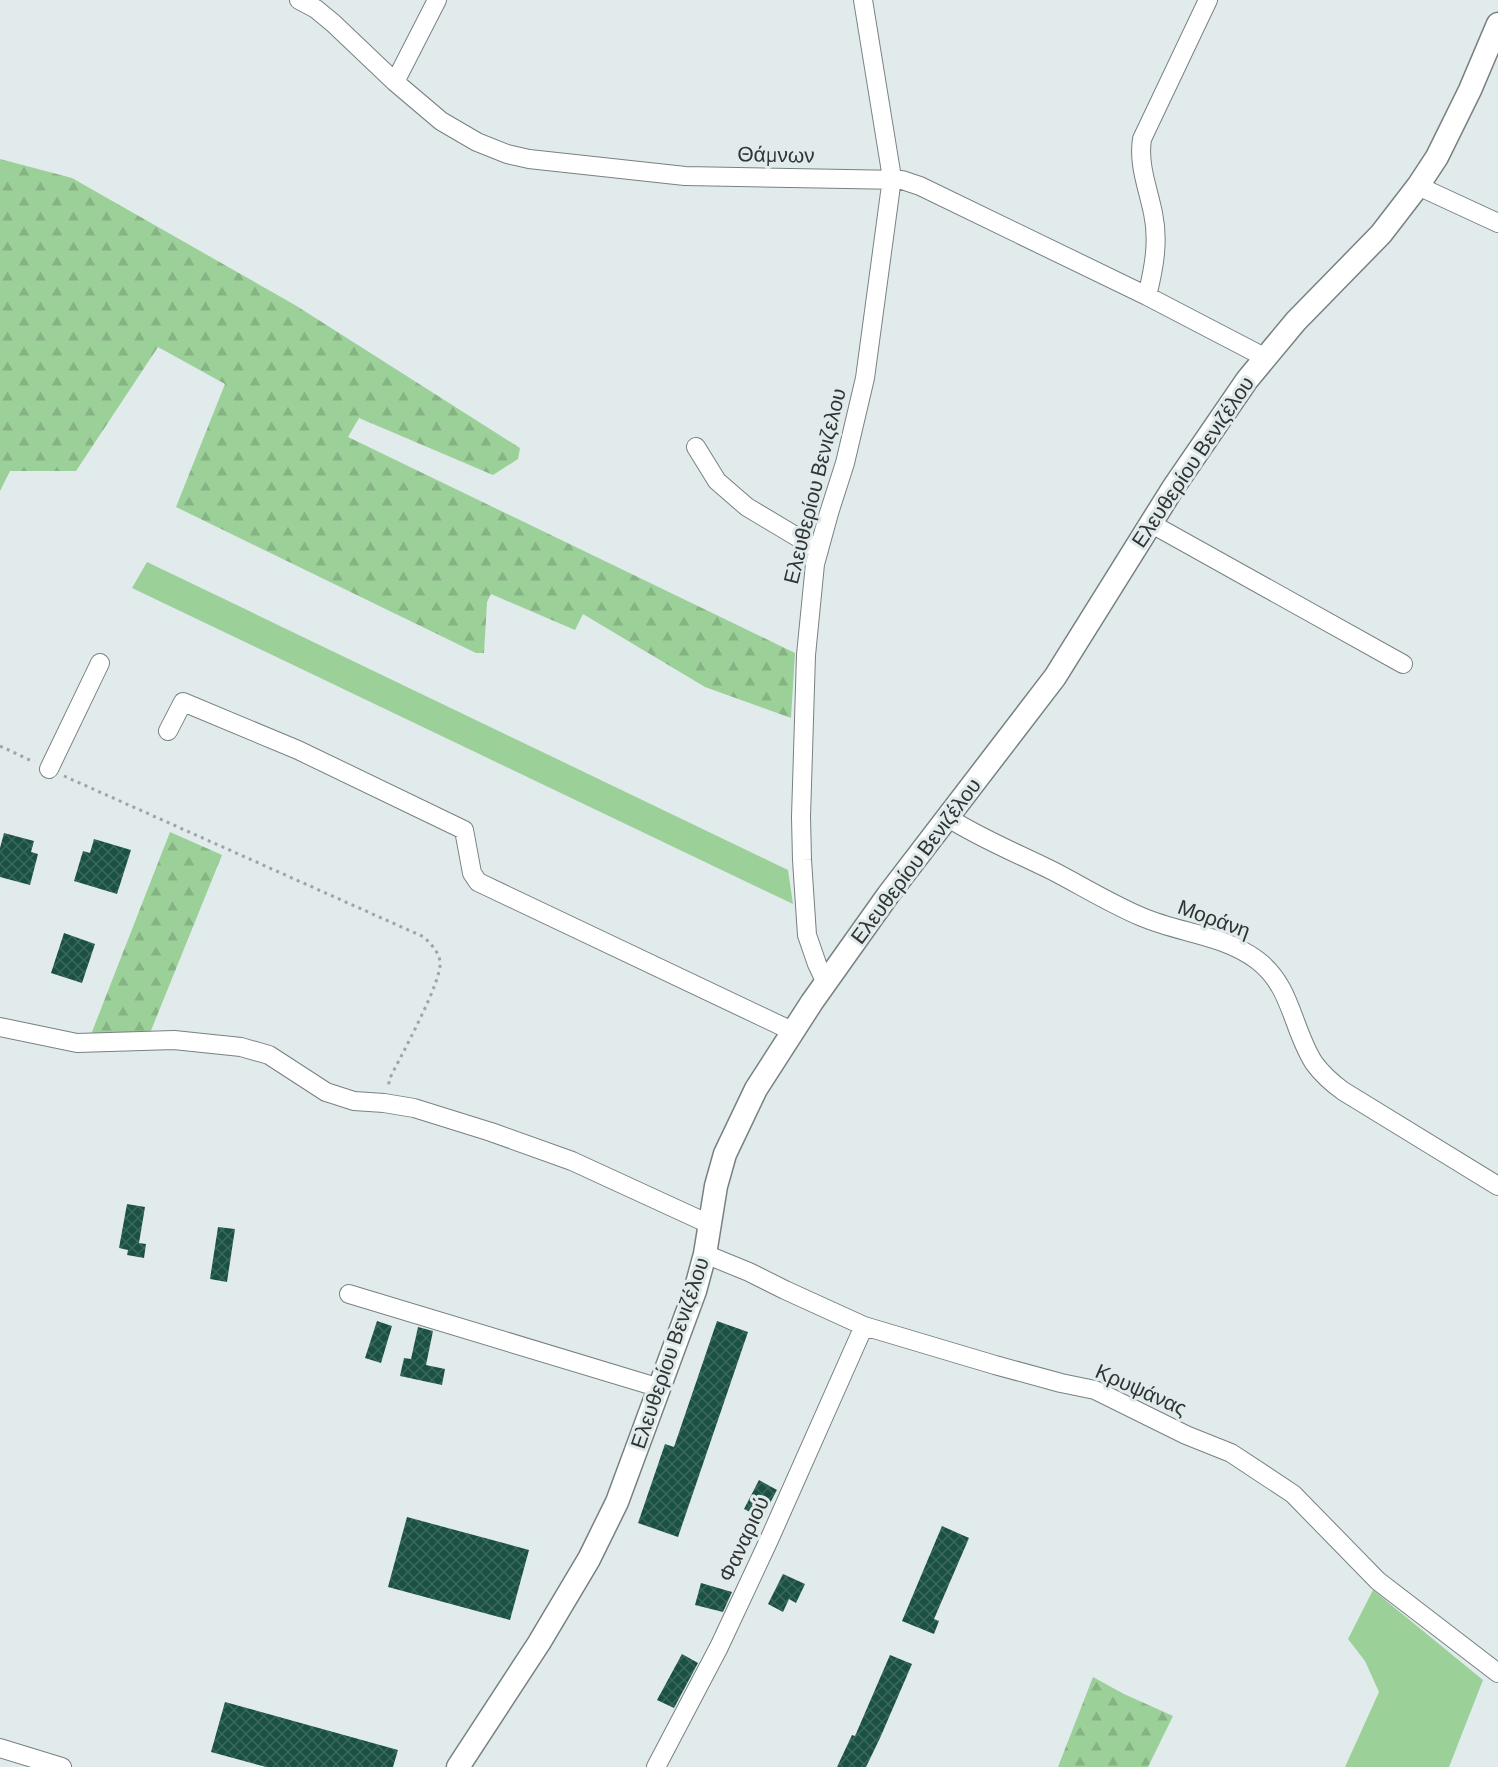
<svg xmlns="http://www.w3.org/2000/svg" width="1498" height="1767" viewBox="0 0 1498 1767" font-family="Barlow,sans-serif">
	<defs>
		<pattern id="forest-firs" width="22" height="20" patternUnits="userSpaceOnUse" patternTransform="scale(1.5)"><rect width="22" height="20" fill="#9bd099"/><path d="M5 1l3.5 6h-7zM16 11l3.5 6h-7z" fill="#86b384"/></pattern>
		<pattern id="building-cross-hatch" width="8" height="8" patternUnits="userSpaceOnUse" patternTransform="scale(1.5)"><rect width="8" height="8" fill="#1b5144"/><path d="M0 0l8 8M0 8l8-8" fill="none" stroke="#3c685d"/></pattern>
	</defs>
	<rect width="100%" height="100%" fill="#e1ebec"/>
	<path fill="#9bd099" d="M 147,562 L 788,870 L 793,904 L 132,588 Z
		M 1373,1590 L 1483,1680 L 1449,1767 L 1345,1767 L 1379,1692 L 1365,1661 L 1348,1639 Z"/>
	<path fill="url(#forest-firs)" d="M 0,159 L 72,178 L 295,305 L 520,448 L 518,459 L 493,475 L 359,418 L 348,437 L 795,653 L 791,718 L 705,687 L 583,614 L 575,630 L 491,594 L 487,602 L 484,653 L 476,653 L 176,507 L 225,384 L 158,347 L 76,471 L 10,471 L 0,491 Z
		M 170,832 L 222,855 L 150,1033 L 90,1037 Z
		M 1093,1677 L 1124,1694 L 1173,1716 L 1148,1767 L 1058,1767 Z"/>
	<path fill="url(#building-cross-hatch)" d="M 4,833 L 34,841 L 31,852 L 38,854 L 30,885 L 0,877 L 0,848 Z
		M 94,839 L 131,850 L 117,894 L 74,881 L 83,851 L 90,853 Z
		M 64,933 L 95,944 L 82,983 L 51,973 Z
		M 127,1204 L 145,1207 L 139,1243 L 146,1244 L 144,1258 L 127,1255 L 128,1250 L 119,1248 Z
		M 218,1227 L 235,1229 L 227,1282 L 210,1279 Z
		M 377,1321 L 392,1326 L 381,1363 L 365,1358 Z
		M 717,1321 L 748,1332 L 678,1537 L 638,1523 L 665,1444 L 674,1447 Z
		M 418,1327 L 433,1331 L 426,1365 L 445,1369 L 442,1385 L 400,1376 L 404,1358 L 411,1359 Z
		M 759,1480 L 777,1490 L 762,1518 L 744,1509 Z
		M 407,1517 L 529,1550 L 510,1620 L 388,1587 Z
		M 942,1526 L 969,1538 L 934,1619 L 939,1621 L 934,1634 L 902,1621 Z
		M 783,1574 L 805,1584 L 796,1603 L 789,1599 L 783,1612 L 768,1604 Z
		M 701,1583 L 732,1592 L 723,1612 L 695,1605 Z
		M 682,1654 L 698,1663 L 674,1708 L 657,1700 Z
		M 890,1655 L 912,1664 L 880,1738 L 866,1767 L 837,1767 L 852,1735 L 855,1736 Z
		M 225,1702 L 398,1750 L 393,1767 L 266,1767 L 211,1752 Z"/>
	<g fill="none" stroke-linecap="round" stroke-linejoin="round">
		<defs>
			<path id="minor" d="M 299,0 L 316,9 L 333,23 L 395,82 L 441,121 L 477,142 L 507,154 L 529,159 L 685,176 L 902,180 L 920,186 L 1147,296 L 1266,358
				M 395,82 L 437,0
				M 1418,186 L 1498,223
				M 1147,296 C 1154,268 1159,241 1153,213 C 1148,188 1138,165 1142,139 L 1208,0
				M 696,447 L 717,481 L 747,507 L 819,550
				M 1150,523 L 1403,664
				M 168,731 L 183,702 L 298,750 L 464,830 L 472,873 L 478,882 L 792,1031
				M 49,769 L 100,663
				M 947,817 C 981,839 1017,853 1053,871 C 1082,886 1111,904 1142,917 C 1179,933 1224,935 1257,960 C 1292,986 1292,1029 1314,1063 C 1322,1074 1332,1083 1343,1091 L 1498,1186
				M 826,983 L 817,964 L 807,935 L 802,860 L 801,817 L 806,655 L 815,564 L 829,513 L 845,463 L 865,378 L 892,178 L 863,0
				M 0,1027 L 77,1043 L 174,1040 L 241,1047 L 269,1055 L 326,1092 L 354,1101 L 384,1103 L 414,1108 L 491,1132 L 572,1161 L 709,1224
				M 705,1254 L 749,1272 L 785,1290 L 864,1326 L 995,1365 L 1061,1383 L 1095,1390 L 1186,1435 L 1231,1453 L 1293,1494 L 1378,1581 L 1498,1673
				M 349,1294 L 660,1388
				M 0,1748 L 62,1767
				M 656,1767 L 719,1647 L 769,1540 L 864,1326"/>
			<path id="major" d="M 458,1767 L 539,1643 L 589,1559 L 617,1502 L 695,1291 L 705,1254 L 716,1186 L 725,1154 L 756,1089 L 812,1002 L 888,895 L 1055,677 L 1173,488 L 1247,380 L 1296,321 L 1381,234 L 1418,186 L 1437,157 L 1470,90 L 1498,24"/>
		</defs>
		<use href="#minor" stroke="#788182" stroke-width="20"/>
		<use href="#major" stroke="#788182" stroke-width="25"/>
		<path stroke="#9da5a5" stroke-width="3" stroke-dasharray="3 4.5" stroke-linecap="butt" d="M 0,746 L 34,762
			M 64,776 L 424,937 C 431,944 438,951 440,961 C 443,981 400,1057 390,1078 L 388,1087"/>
		<use href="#minor" stroke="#fff" stroke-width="18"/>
		<use href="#major" stroke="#fff" stroke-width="22"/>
	</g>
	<g text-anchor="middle" stroke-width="6" stroke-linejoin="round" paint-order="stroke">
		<g font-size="21" fill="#303434" stroke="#e1ebec">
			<text transform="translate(776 155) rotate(1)" y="7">Θάμνων</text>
			<text transform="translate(1193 462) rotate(-56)" y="7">Ελευθερίου Βενιζέλου</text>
			<text transform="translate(815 486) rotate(-76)" y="7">Ελευθερίου Βενιζελου</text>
			<text transform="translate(916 861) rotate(-53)" y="7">Ελευθερίου Βενιζέλου</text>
			<text transform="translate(1214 919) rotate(20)" y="7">Μοράνη</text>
			<text transform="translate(670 1353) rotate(-71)" y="7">Ελευθερίου Βενιζέλου</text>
			<text transform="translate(1141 1390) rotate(24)" y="7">Κρυψάνας</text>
			<text transform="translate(744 1539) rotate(-65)" y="7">Φαναριού</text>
		</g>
	</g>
</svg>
